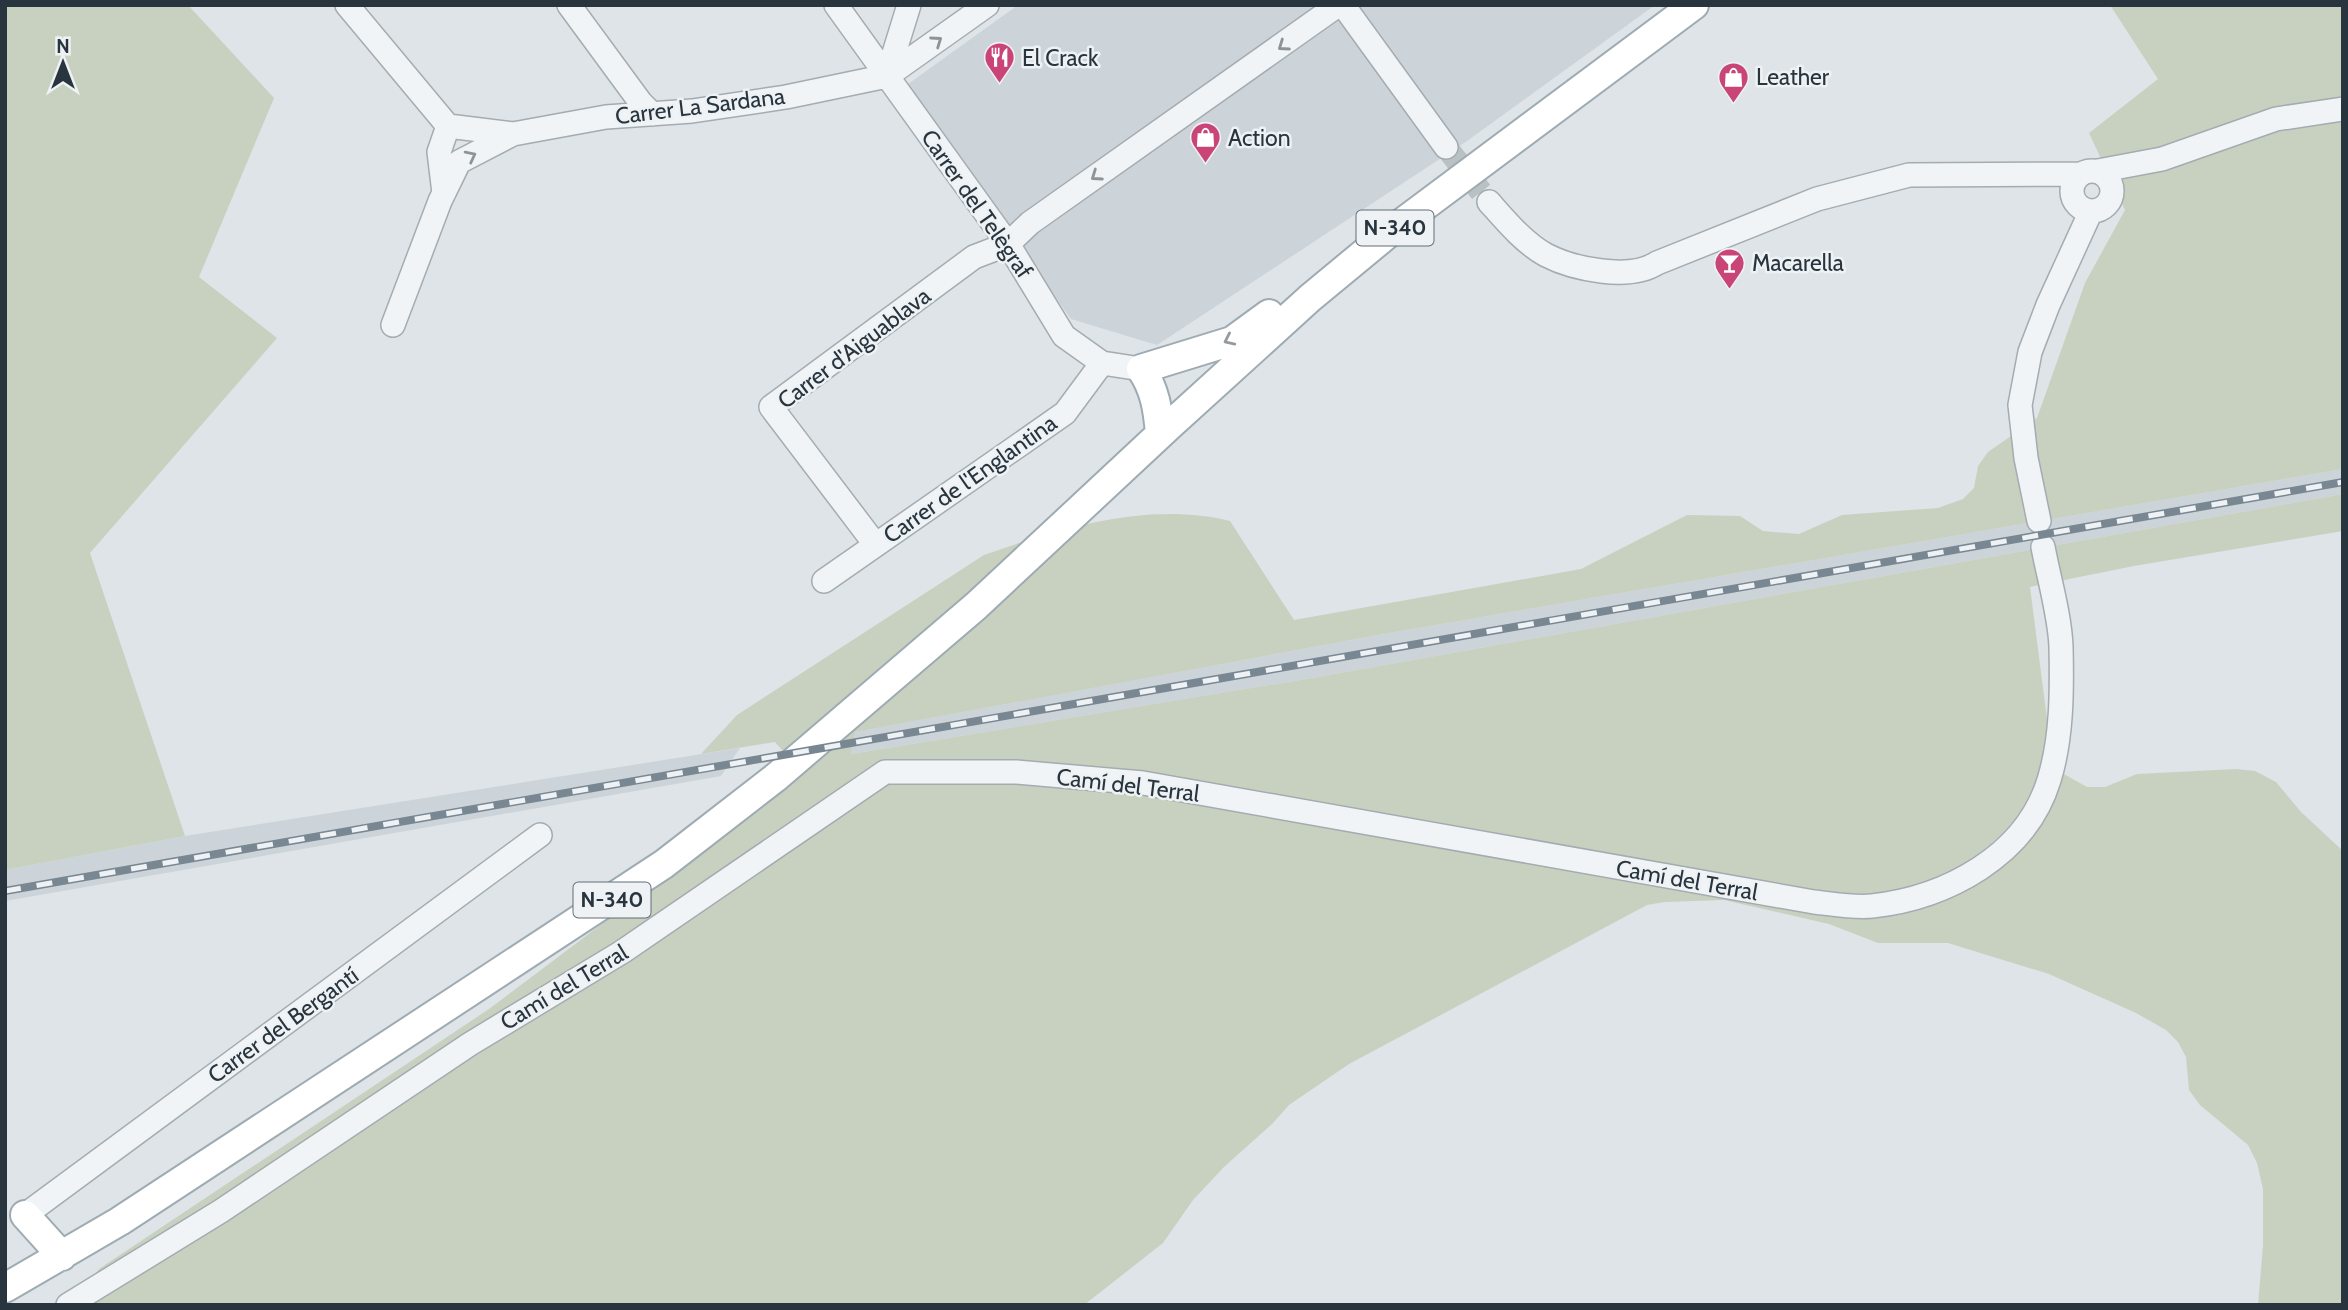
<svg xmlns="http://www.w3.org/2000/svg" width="2348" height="1310" viewBox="0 0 2348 1310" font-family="Cabin,sans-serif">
	<rect width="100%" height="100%" fill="#dee4e7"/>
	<path fill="#ccd4d9" d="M 1018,5 L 1655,5 L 1467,141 L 1157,345 L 1071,319 L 904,87 Z
		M 2343,469 L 2343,494 L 1318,677 L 851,754 L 854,732 L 1389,633 Z
		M 740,748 L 721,776 L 5,901 L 5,870 L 185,836 Z"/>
	<path fill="#c8d1c0" d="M 5,5 L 188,5 L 274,98 L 199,277 L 277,338 L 90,553 L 185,836 L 5,870 Z
		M 2110,5 L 2343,5 L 2343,469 L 1389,633 L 855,732 L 851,754 L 1318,677 L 2343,494 L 2343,531 L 2134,566 L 2030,587 L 2047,719 L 2046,752 L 2055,769 L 2087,787 L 2105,787 L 2137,774 L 2236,769 L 2255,771 L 2276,782 L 2301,812 L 2343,851 L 2343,1305 L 2258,1305 L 2263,1246 L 2263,1189 L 2257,1163 L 2248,1145 L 2200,1105 L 2189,1090 L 2186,1057 L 2178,1042 L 2166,1030 L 2136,1013 L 2049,974 L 1948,943 L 1878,943 L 1829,924 L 1724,900 L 1665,902 L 1647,905 L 1349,1064 L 1289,1105 L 1272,1124 L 1224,1167 L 1193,1200 L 1163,1243 L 1084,1305 L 73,1305 L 99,1269 L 489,1009 L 802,773 L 775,742 L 701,754 L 737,715 L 984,555 C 1061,528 1148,501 1230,521 L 1294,620 L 1581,569 L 1687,515 L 1740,516 L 1763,531 L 1799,534 L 1842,515 L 1938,508 L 1963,499 L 1974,488 L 1978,466 L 1988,452 L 2037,418 L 2085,283 L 2125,210 L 2089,133 L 2158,79 Z"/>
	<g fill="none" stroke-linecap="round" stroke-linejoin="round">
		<path stroke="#bac1c5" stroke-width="23" stroke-dasharray="23 11" stroke-linecap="butt" d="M 1446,147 L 1489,202"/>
		<defs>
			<path id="minor" d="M 347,5 L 448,126
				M 569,5 L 641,103 L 652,114
				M 836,5 L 1008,244 L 1064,336 L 1102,363 L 1141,369
				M 1343,5 L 1446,147
				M 887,76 L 909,5
				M2072 191a20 20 0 1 1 40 0a20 20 0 1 1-40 0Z
				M 2098,171 L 2162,159 L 2276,119 L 2343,109
				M 444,193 L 439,152 L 448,126 L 513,134
				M 1489,202 C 1505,220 1524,243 1546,255 C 1573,269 1630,281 1657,263 L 1817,199 L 1909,175 L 2079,174
				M 393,325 L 440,201 L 459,162 L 513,134 L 606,117 L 692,111 L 786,97 L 887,76 L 987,5
				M 2039,521 L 2026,458 L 2020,405 L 2030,352 L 2048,305 L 2091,211
				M 875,544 L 771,407 L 974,257 L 1008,244 L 1030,223 L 1338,5
				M 824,581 L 1065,413 L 1102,363
				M 25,1215 L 540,835
				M 68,1305 L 221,1211 L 470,1044 L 622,952 L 885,772 L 1016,772 L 1143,783 L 1814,902 C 1833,904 1854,908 1872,906 C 1946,898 2026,856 2049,780 C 2062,738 2062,691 2061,647 C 2060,616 2049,579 2043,547"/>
			<path id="major" d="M 1160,434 C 1158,410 1155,389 1141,369 L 1232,341 L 1269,314
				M 25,1215 L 62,1256
				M 5,1288 L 120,1221 L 664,864 L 775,778 L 976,606 L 1169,426 L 1310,298 L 1391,231 L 1694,5"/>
		</defs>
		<use href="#minor" stroke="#a4acb1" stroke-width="26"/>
		<use href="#major" stroke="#9eabb3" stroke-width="32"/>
		<use href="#minor" stroke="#f1f4f6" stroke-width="23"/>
		<use href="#major" stroke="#fff" stroke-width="28"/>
		<defs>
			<path id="rail" d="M 5,891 L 2343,482"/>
		</defs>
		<use href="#rail" stroke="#788791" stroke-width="8"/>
		<use href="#rail" stroke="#eef2f5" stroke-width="5" stroke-dasharray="16" stroke-linecap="butt"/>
	</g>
	<defs><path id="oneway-chevron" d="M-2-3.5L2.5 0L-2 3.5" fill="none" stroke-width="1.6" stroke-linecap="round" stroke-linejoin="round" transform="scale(1.75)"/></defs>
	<g stroke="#8c949a">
		<use href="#oneway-chevron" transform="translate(937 41) rotate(-35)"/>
		<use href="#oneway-chevron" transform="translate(1283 46) rotate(145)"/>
		<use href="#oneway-chevron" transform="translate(471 156) rotate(-27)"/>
		<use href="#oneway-chevron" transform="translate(1096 176) rotate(145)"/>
	</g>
	<use stroke="#949a9e" href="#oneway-chevron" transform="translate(1229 340) rotate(155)"/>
	<defs>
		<symbol id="restaurant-pin" viewBox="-11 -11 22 30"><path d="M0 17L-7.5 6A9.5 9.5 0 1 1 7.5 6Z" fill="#ca4577" stroke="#eef2f5"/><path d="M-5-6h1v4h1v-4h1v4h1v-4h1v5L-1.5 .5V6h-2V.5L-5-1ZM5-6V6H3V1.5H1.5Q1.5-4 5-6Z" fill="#fff"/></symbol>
		<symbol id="shop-pin" viewBox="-11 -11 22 30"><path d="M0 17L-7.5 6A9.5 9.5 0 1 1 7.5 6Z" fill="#ca4577" stroke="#eef2f5"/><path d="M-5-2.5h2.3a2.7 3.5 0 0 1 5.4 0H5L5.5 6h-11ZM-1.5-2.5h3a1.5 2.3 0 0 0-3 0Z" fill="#fff"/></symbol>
		<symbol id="bar-pin" viewBox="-11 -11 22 30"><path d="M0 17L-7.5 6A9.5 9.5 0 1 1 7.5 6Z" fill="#ca4577" stroke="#eef2f5"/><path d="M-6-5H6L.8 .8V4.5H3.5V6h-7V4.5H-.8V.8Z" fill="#fff"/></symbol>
	</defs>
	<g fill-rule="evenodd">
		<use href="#restaurant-pin" x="982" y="40" width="35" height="47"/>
		<use href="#shop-pin" x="1716" y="60" width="35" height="47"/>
		<use href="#shop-pin" x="1188" y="120" width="35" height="47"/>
		<use href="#bar-pin" x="1712" y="246" width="35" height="47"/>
	</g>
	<g text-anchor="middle" stroke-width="5" stroke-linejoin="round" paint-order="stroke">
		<g fill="#eef2f5" stroke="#636e75" stroke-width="2">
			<rect x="1356.5" y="210.5" width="77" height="35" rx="5"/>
			<rect x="573.5" y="882.5" width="77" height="35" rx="5"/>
		</g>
		<g font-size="21" font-weight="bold" fill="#28353e">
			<text x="1395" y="235">N-340</text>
			<text x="612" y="907">N-340</text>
		</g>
		<g font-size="23" fill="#28353e" stroke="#eef2f5" text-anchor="start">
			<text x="1022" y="66">El Crack</text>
			<text x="1756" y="85">Leather</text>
			<text x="1228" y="146">Action</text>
			<text x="1752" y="271">Macarella</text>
		</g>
		<g font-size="23" fill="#28353e" stroke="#eef2f5">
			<text transform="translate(700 106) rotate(-7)" y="8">Carrer La Sardana</text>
			<text transform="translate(977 204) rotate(55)" y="8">Carrer del Telègraf</text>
			<text transform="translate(854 348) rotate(-37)" y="8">Carrer d'Aiguablava</text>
			<text transform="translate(970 479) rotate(-35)" y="8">Carrer de l'Englantina</text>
			<text transform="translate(1128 785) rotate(7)" y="8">Camí del Terral</text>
			<text transform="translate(1687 880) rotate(10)" y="8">Camí del Terral</text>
			<text transform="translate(564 987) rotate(-31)" y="8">Camí del Terral</text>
			<text transform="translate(283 1025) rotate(-36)" y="8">Carrer del Bergantí</text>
		</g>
	</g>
	<rect width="2348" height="1310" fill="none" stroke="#28353e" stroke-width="14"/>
	<g transform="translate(63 63)" stroke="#eef2f5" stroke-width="5" paint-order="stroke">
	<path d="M0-5L12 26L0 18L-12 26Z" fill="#28353e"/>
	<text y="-10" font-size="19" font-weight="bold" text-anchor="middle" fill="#28353e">N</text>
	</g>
</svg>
